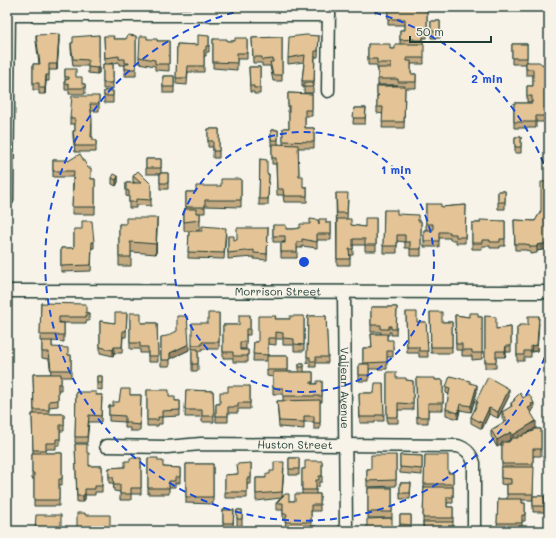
<svg xmlns="http://www.w3.org/2000/svg" width="556" height="538" viewBox="0 0 556 538" font-family="Mali,sans-serif">
	<rect width="100%" height="100%" fill="#f7f3e8"/>
	<filter id="ink" filterUnits="userSpaceOnUse"><feTurbulence type="fractalNoise" baseFrequency=".025" numOctaves="2"/><feDisplacementMap in="SourceGraphic" scale="8" xChannelSelector="R" yChannelSelector="G"/><feConvolveMatrix kernelMatrix="1 2 1 2 8 2 1 2 1" color-interpolation-filters="sRGB"/></filter>
	<g filter="url(#ink)">
		<g fill="none" stroke-linecap="round" stroke-linejoin="round">
			<defs>
				<g id="minor">
					<path d="M 9,15 L 329,15"/>
					<path d="M 328,91 L 329,7"/>
					<path d="M 7,200 L 9,8"/>
					<path id="s1" d="M 7,291 L 549,292"/>
					<path id="s2" d="M 344,292 L 346,531"/>
					<path id="s3" d="M 106,446 L 167,447 L 201,444 L 458,446 C 467,449 471,454 474,463 L 474,531"/>
				</g>
			</defs>
			<use href="#minor" stroke="#1f3d34" stroke-width="15"/>
			<use href="#minor" stroke="#f7f3e8" stroke-width="12"/>
		</g>
		<path fill="#c4a981" stroke="#1f3d34" fill-rule="evenodd" d="M 388,7 L 427,10 L 427,38 L 423,38 L 424,64 L 411,64 L 411,74 L 416,74 L 416,88 L 405,88 L 404,128 L 382,128 L 383,114 L 377,113 L 377,86 L 398,85 L 378,85 L 378,69 L 377,69 L 377,65 L 368,65 L 368,44 L 390,49 L 395,49 L 400,44 L 400,30 L 405,30 L 405,25 L 388,25 Z
			M 436,7 L 447,7 L 447,8 L 436,8 Z
			M 431,21 L 440,21 L 440,38 L 431,38 Z
			M 36,35 L 59,40 L 57,70 L 49,70 L 49,81 L 46,81 L 45,94 L 39,94 L 39,90 L 33,90 L 33,64 L 39,64 L 36,41 Z
			M 99,35 L 99,73 L 97,74 L 88,73 L 88,66 L 73,66 L 71,49 L 71,43 L 73,43 Z
			M 104,36 L 113,39 L 126,39 L 136,36 L 136,76 L 125,76 L 125,65 L 119,65 L 119,62 L 109,64 L 113,64 L 113,89 L 103,89 L 103,64 L 105,64 Z
			M 209,36 L 209,52 L 206,52 L 206,56 L 204,56 L 204,72 L 188,72 L 187,85 L 176,84 L 177,44 L 198,45 Z
			M 319,36 L 318,57 L 315,57 L 314,87 L 313,87 L 313,93 L 304,93 L 304,87 L 302,87 L 302,81 L 304,62 L 288,64 L 288,58 Z
			M 282,37 L 282,81 L 273,81 L 270,66 L 262,66 L 262,63 L 253,63 L 252,38 Z
			M 247,38 L 247,59 L 237,59 L 237,70 L 213,68 L 213,39 L 227,41 L 235,41 Z
			M 147,39 L 157,41 L 169,41 L 169,71 L 155,70 L 155,66 L 139,63 L 139,57 Z
			M 512,44 L 527,44 L 527,62 L 543,65 L 549,56 L 549,122 L 536,122 L 536,128 L 514,128 L 514,103 L 532,103 L 532,102 L 527,102 L 527,86 L 533,86 L 533,75 L 526,75 L 526,64 L 512,64 Z
			M 249,67 L 260,67 L 260,94 L 254,94 L 254,92 L 250,92 Z
			M 65,69 L 76,77 L 82,84 L 85,84 L 85,94 L 69,94 L 69,90 L 65,90 Z
			M 163,76 L 174,76 L 174,93 L 163,93 Z
			M 104,91 L 113,91 L 113,103 L 104,103 Z
			M 288,93 L 312,94 L 312,116 L 305,116 L 305,128 L 314,128 L 314,148 L 298,148 L 299,176 L 303,187 L 307,187 L 307,202 L 284,202 L 283,195 L 277,195 L 276,164 L 272,164 L 272,146 L 271,146 L 271,130 L 278,130 L 278,144 L 283,145 L 283,128 L 289,128 L 289,112 L 288,112 Z
			M 99,96 L 99,111 L 91,111 L 92,125 L 92,137 L 93,140 L 96,140 L 96,152 L 75,152 L 73,137 L 73,131 L 75,131 L 75,124 L 70,124 L 70,118 Z
			M 354,108 L 366,108 L 365,124 L 353,124 Z
			M 208,129 L 219,129 L 219,158 L 213,158 L 213,147 L 208,147 Z
			M 515,137 L 521,137 L 521,153 L 515,153 Z
			M 146,159 L 161,159 L 161,173 L 168,173 L 168,189 L 160,189 L 160,174 L 146,174 Z
			M 260,159 L 267,174 L 269,174 L 268,205 L 259,205 Z
			M 53,160 L 68,161 L 91,179 L 95,179 L 95,214 L 72,214 L 73,177 L 53,177 Z
			M 118,176 L 118,182 L 116,186 L 112,184 L 112,178 Z
			M 133,176 L 151,184 L 151,206 L 136,205 L 136,208 L 129,208 L 129,197 L 126,196 L 126,183 L 135,183 L 133,182 Z
			M 241,179 L 241,207 L 205,206 L 205,213 L 200,213 L 200,230 L 191,231 L 226,234 L 224,259 L 188,258 L 189,231 L 184,231 L 184,209 L 186,209 L 186,192 L 196,192 L 221,186 Z
			M 549,182 L 549,250 L 542,250 L 537,251 L 537,253 L 530,254 L 530,251 L 525,250 L 515,250 L 514,220 L 535,221 L 541,211 Z
			M 498,191 L 505,191 L 505,209 L 498,209 Z
			M 336,193 L 348,199 L 347,219 L 351,225 L 365,227 L 376,218 L 376,251 L 365,251 L 365,245 L 353,245 L 353,255 L 350,255 L 350,265 L 337,265 Z
			M 426,204 L 441,207 L 466,205 L 465,243 L 456,243 L 456,240 L 450,240 L 450,238 L 439,238 L 439,247 L 424,247 L 424,230 L 426,230 Z
			M 384,210 L 418,221 L 421,221 L 421,256 L 410,256 L 410,248 L 405,248 L 405,242 L 397,241 L 397,253 L 383,253 Z
			M 505,221 L 505,246 L 500,246 L 500,248 L 490,248 L 490,246 L 482,246 L 482,249 L 472,249 L 472,223 L 480,223 Z
			M 331,223 L 331,240 L 317,240 L 317,248 L 302,246 L 302,248 L 297,248 L 297,258 L 281,258 L 281,243 L 285,242 L 273,242 L 273,225 L 286,229 L 294,229 L 300,228 L 310,224 Z
			M 119,224 L 157,227 L 156,254 L 131,252 L 131,266 L 119,266 Z
			M 268,228 L 267,260 L 254,259 L 254,257 L 228,259 L 228,236 L 234,240 L 237,240 Z
			M 74,229 L 94,242 L 94,248 L 92,248 L 91,271 L 61,272 L 61,248 L 74,248 Z
			M 41,303 L 89,313 L 89,321 L 86,321 L 86,323 L 59,323 L 64,323 L 64,342 L 52,341 L 52,347 L 68,355 L 71,355 L 71,377 L 61,377 L 61,390 L 58,390 L 58,406 L 49,407 L 49,414 L 64,414 L 64,431 L 60,431 L 60,445 L 56,445 L 56,449 L 46,449 L 46,453 L 62,453 L 62,485 L 59,485 L 59,506 L 34,506 L 34,479 L 32,479 L 32,453 L 33,453 L 32,414 L 34,414 L 33,374 L 51,374 L 49,359 L 42,358 L 42,341 L 40,341 Z
			M 371,307 L 397,307 L 396,335 L 391,335 L 391,332 L 389,332 L 389,335 L 387,335 L 387,340 L 393,346 L 393,357 L 387,357 L 387,369 L 369,369 L 369,381 L 359,381 L 359,364 L 363,364 L 363,348 L 372,348 L 371,334 L 381,334 L 381,332 L 371,332 Z
			M 406,312 L 417,322 L 426,322 L 428,357 L 419,357 L 419,353 L 407,353 Z
			M 430,312 L 442,322 L 452,322 L 452,353 L 431,353 Z
			M 127,313 L 126,337 L 123,337 L 122,353 L 114,353 L 113,356 L 100,353 L 100,321 L 115,323 Z
			M 130,313 L 141,323 L 157,323 L 158,362 L 148,362 L 148,353 L 140,353 L 140,349 L 130,349 Z
			M 219,313 L 219,349 L 202,349 L 202,351 L 198,351 L 198,371 L 192,371 L 192,345 L 208,323 Z
			M 250,315 L 250,335 L 246,335 L 246,349 L 240,349 L 240,350 L 248,350 L 248,362 L 233,362 L 233,358 L 223,358 L 223,325 L 239,325 Z
			M 455,315 L 469,317 L 482,317 L 482,359 L 472,360 L 472,356 L 462,356 L 462,350 L 456,350 Z
			M 304,316 L 304,351 L 294,351 L 294,345 L 283,345 L 283,339 L 276,339 L 276,345 L 268,344 L 268,356 L 288,356 L 288,372 L 299,372 L 299,364 L 304,364 L 304,372 L 313,372 L 313,384 L 317,384 L 322,381 L 322,402 L 320,402 L 320,429 L 314,429 L 314,422 L 304,422 L 304,429 L 279,427 L 277,401 L 283,401 L 283,394 L 273,394 L 273,377 L 267,376 L 267,361 L 253,361 L 254,342 L 258,342 L 275,319 L 290,319 Z
			M 308,316 L 326,316 L 328,363 L 316,363 L 316,367 L 310,367 L 310,363 L 307,363 Z
			M 485,316 L 496,329 L 511,327 L 511,352 L 506,352 L 505,357 L 496,357 L 496,368 L 485,368 Z
			M 539,323 L 537,351 L 531,352 L 531,357 L 524,357 L 524,361 L 517,361 L 517,327 Z
			M 546,325 L 549,325 L 549,350 L 546,350 Z
			M 161,337 L 189,350 L 170,359 L 170,366 L 161,366 Z
			M 387,372 L 396,378 L 406,380 L 413,381 L 413,410 L 398,410 L 398,423 L 387,423 Z
			M 97,376 L 102,376 L 102,390 L 97,389 Z
			M 416,378 L 435,380 L 443,380 L 443,410 L 428,410 L 428,423 L 417,423 Z
			M 383,383 L 384,421 L 375,421 L 375,423 L 360,423 L 359,393 L 374,393 Z
			M 470,383 L 477,392 L 471,412 L 460,410 L 458,419 L 446,415 L 446,409 L 449,394 L 446,393 L 446,387 Z
			M 250,386 L 250,409 L 238,409 L 238,413 L 228,413 L 228,422 L 216,422 L 216,404 L 220,404 L 228,392 Z
			M 147,390 L 169,397 L 175,401 L 180,401 L 180,416 L 162,417 L 162,424 L 158,424 L 158,426 L 147,426 Z
			M 186,390 L 213,391 L 214,422 L 202,422 L 202,417 L 185,417 Z
			M 76,392 L 96,395 L 102,395 L 101,422 L 89,422 L 87,443 L 75,443 Z
			M 130,395 L 141,395 L 140,431 L 130,431 L 130,428 L 125,428 L 125,422 L 109,421 L 109,406 L 113,406 L 119,402 Z
			M 509,396 L 498,418 L 489,414 L 482,429 L 471,423 L 471,417 L 476,407 L 476,401 Z
			M 523,398 L 534,409 L 532,410 L 532,412 L 531,413 L 536,428 L 535,429 L 541,429 L 541,456 L 533,456 L 533,500 L 522,500 L 522,503 L 525,503 L 525,521 L 522,521 L 522,529 L 497,529 L 498,499 L 507,499 L 507,485 L 501,484 L 501,468 L 502,467 L 502,444 L 497,447 L 491,436 L 491,430 L 504,422 L 502,418 L 502,412 L 511,407 L 511,403 L 514,401 L 514,399 ZM 534,429 L 534,431 L 527,433 ZM 511,439 L 509,442 L 505,442 Z
			M 75,444 L 87,453 L 89,466 L 102,466 L 102,492 L 95,492 L 95,495 L 85,495 L 85,499 L 83,502 L 77,502 Z
			M 396,455 L 396,486 L 367,487 L 367,469 L 371,469 Z
			M 400,455 L 422,456 L 422,475 L 400,473 Z
			M 425,455 L 448,473 L 453,473 L 453,503 L 447,503 L 447,507 L 453,507 L 453,522 L 423,531 L 423,518 Z
			M 141,458 L 141,494 L 131,494 L 131,500 L 120,500 L 120,492 L 114,491 L 113,483 L 109,483 L 109,468 L 125,467 L 130,461 Z
			M 148,458 L 158,461 L 163,467 L 180,468 L 180,483 L 175,483 L 175,487 L 169,487 L 169,494 L 148,494 Z
			M 289,458 L 299,458 L 299,475 L 289,475 Z
			M 322,461 L 322,482 L 319,482 L 319,487 L 316,487 L 316,494 L 320,494 L 320,511 L 311,511 L 311,526 L 294,529 L 285,529 L 286,520 L 283,520 L 283,510 L 276,510 L 276,503 L 281,498 L 256,501 L 256,478 L 266,478 L 274,471 L 284,468 L 282,497 L 289,501 L 295,501 L 302,494 L 302,469 L 305,469 Z
			M 251,463 L 251,484 L 247,484 L 247,498 L 225,498 L 225,475 L 238,474 Z
			M 186,464 L 213,464 L 213,504 L 186,503 Z
			M 400,483 L 411,483 L 410,499 L 400,499 Z
			M 368,488 L 392,488 L 392,518 L 368,518 Z
			M 533,496 L 544,496 L 545,512 L 533,512 Z
			M 223,510 L 234,510 L 233,529 L 223,529 Z
			M 237,510 L 242,510 L 242,526 L 237,526 Z
			M 400,515 L 411,515 L 411,531 L 400,531 Z"/>
		<path fill="#a08969" stroke="#1f3d34" d="M 59,34 L 59,40 L 57,70 L 57,64 Z
			M 99,67 L 99,73 L 97,74 L 97,68 Z
			M 46,75 L 46,81 L 45,94 L 45,88 Z
			M 118,176 L 118,182 L 116,186 L 116,180 Z
			M 157,218 L 157,227 L 156,254 L 156,244 Z
			M 542,244 L 542,250 L 537,251 L 537,245 Z
			M 539,316 L 537,351 L 531,352 L 531,346 Z
			M 189,344 L 189,350 L 170,359 L 170,353 Z
			M 506,346 L 506,352 L 505,357 L 505,351 Z
			M 114,347 L 114,353 L 113,356 L 113,350 Z
			M 477,385 L 477,392 L 471,412 L 471,406 Z
			M 509,389 L 509,396 L 498,418 L 498,412 Z
			M 534,403 L 534,409 L 532,410 L 532,412 L 528,414 L 528,408 L 531,404 Z
			M 460,404 L 460,410 L 458,419 L 458,413 Z
			M 489,408 L 489,414 L 482,429 L 482,423 Z
			M 536,421 L 536,428 L 513,441 L 513,435 Z
			M 511,432 L 511,439 L 497,447 L 497,440 Z
			M 85,493 L 85,499 L 83,502 L 83,496 Z"/>
		<path fill="#e4c496" stroke="#1f3d34" d="M 388,7 L 423,7 L 424,10 L 427,10 L 427,32 L 423,32 L 423,40 L 414,40 L 414,39 L 400,40 L 400,30 L 405,30 L 405,19 L 388,19 Z
			M 431,21 L 440,21 L 440,31 L 431,31 Z
			M 59,34 L 57,64 L 49,64 L 49,75 L 46,75 L 45,88 L 39,88 L 39,83 L 33,83 L 33,64 L 40,64 L 36,35 Z
			M 99,35 L 99,67 L 97,68 L 88,67 L 88,60 L 73,59 L 71,43 L 73,43 L 73,37 Z
			M 128,35 L 136,36 L 136,69 L 125,69 L 125,64 L 129,64 L 129,63 L 125,63 L 125,59 L 119,59 L 119,56 L 105,58 L 104,36 L 114,36 L 113,39 L 126,39 Z
			M 198,35 L 209,36 L 209,46 L 206,46 L 206,50 L 204,50 L 204,66 L 188,66 L 187,78 L 176,78 L 177,44 L 198,45 Z
			M 306,35 L 319,36 L 318,51 L 315,51 L 314,81 L 302,81 L 305,55 L 288,58 L 289,37 Z
			M 140,36 L 147,36 L 147,39 L 157,39 L 157,41 L 169,41 L 169,64 L 155,64 L 155,60 L 139,57 Z
			M 282,37 L 282,75 L 273,75 L 270,62 L 273,62 L 273,59 L 262,60 L 262,57 L 253,57 L 252,38 Z
			M 235,38 L 247,38 L 247,53 L 237,53 L 237,63 L 213,62 L 213,39 L 227,39 L 227,41 L 235,41 Z
			M 368,44 L 390,44 L 390,49 L 395,49 L 395,44 L 424,44 L 424,58 L 407,58 L 407,61 L 411,61 L 411,74 L 416,74 L 416,82 L 398,82 L 398,79 L 378,79 L 378,68 L 391,68 L 391,63 L 377,63 L 377,59 L 368,59 Z
			M 512,44 L 527,44 L 527,58 L 512,58 Z
			M 549,56 L 549,116 L 536,116 L 536,122 L 514,122 L 514,103 L 532,103 L 532,96 L 527,96 L 527,86 L 533,86 L 533,69 L 526,69 L 526,62 L 539,62 L 543,65 Z
			M 103,64 L 113,64 L 113,83 L 103,83 Z
			M 249,67 L 260,67 L 260,88 L 254,88 L 254,86 L 250,86 Z
			M 65,69 L 76,69 L 76,77 L 82,77 L 82,84 L 85,84 L 85,88 L 69,88 L 69,84 L 65,83 L 65,80 L 69,79 L 69,77 L 65,77 Z
			M 163,76 L 174,76 L 174,87 L 163,87 Z
			M 304,83 L 313,83 L 313,87 L 304,87 Z
			M 377,86 L 405,86 L 404,122 L 382,122 L 383,107 L 377,107 L 377,97 L 379,95 L 377,95 Z
			M 104,91 L 113,91 L 113,96 L 104,96 Z
			M 288,93 L 312,94 L 312,110 L 305,110 L 305,128 L 314,128 L 314,142 L 283,141 L 283,128 L 289,128 L 289,105 L 288,105 Z
			M 72,96 L 99,96 L 99,104 L 90,104 L 92,119 L 91,137 L 93,137 L 93,140 L 96,140 L 96,146 L 75,146 L 73,131 L 75,131 L 75,118 L 70,118 Z
			M 354,108 L 366,108 L 365,118 L 353,118 Z
			M 208,129 L 219,129 L 219,151 L 213,151 L 213,141 L 208,141 Z
			M 271,130 L 278,130 L 278,140 L 271,140 Z
			M 515,137 L 521,137 L 521,147 L 515,147 Z
			M 272,144 L 298,145 L 299,176 L 303,176 L 303,187 L 307,187 L 307,196 L 284,196 L 283,189 L 277,189 L 276,158 L 272,158 Z
			M 80,154 L 88,168 L 91,168 L 91,179 L 95,179 L 95,207 L 72,207 L 74,171 L 53,171 L 53,160 L 68,160 L 68,161 Z
			M 146,159 L 161,159 L 161,168 L 146,168 Z
			M 260,159 L 267,160 L 267,174 L 269,174 L 268,199 L 259,199 Z
			M 138,171 L 151,184 L 151,200 L 136,199 L 136,202 L 129,202 L 129,191 L 126,190 L 126,183 L 141,183 L 133,176 Z
			M 160,173 L 168,173 L 168,183 L 160,183 Z
			M 114,174 L 118,176 L 116,180 L 112,178 Z
			M 221,179 L 241,179 L 241,200 L 205,200 L 205,207 L 186,207 L 186,192 L 196,192 L 196,186 L 221,186 Z
			M 541,182 L 549,182 L 549,244 L 542,244 L 537,245 L 537,247 L 530,247 L 530,245 L 525,244 L 515,244 L 514,220 L 535,221 L 541,211 Z
			M 498,191 L 505,191 L 505,202 L 498,202 Z
			M 336,193 L 348,193 L 347,213 L 337,213 Z
			M 426,204 L 441,204 L 441,207 L 466,205 L 465,237 L 456,237 L 456,234 L 450,234 L 450,232 L 439,232 L 439,241 L 424,241 L 424,230 L 433,230 L 433,224 L 426,224 Z
			M 184,209 L 196,209 L 196,213 L 200,213 L 200,220 L 184,222 Z
			M 384,210 L 397,210 L 397,214 L 418,215 L 418,221 L 421,221 L 421,249 L 410,249 L 410,242 L 405,242 L 405,235 L 397,235 L 397,246 L 383,246 Z
			M 126,218 L 157,218 L 156,244 L 130,242 L 131,244 L 131,257 L 119,257 L 119,224 L 126,224 Z
			M 365,218 L 376,218 L 376,245 L 365,245 L 365,239 L 353,239 L 353,249 L 349,249 L 350,259 L 337,259 L 337,219 L 351,219 L 351,225 L 365,227 Z
			M 310,219 L 318,220 L 319,224 L 319,219 L 326,219 L 326,223 L 331,223 L 331,234 L 317,234 L 317,242 L 302,239 L 302,242 L 297,242 L 297,252 L 281,252 L 281,243 L 285,243 L 285,236 L 273,236 L 273,225 L 286,225 L 286,229 L 294,229 L 300,228 L 300,224 L 310,224 Z
			M 480,220 L 505,221 L 505,239 L 500,239 L 500,242 L 490,242 L 490,240 L 482,240 L 482,243 L 472,243 L 472,223 L 480,223 Z
			M 82,221 L 92,221 L 94,242 L 92,242 L 91,265 L 61,266 L 61,248 L 74,248 L 74,229 L 82,229 Z
			M 202,226 L 226,228 L 224,253 L 188,252 L 189,231 L 202,231 Z
			M 237,228 L 268,228 L 267,254 L 254,253 L 254,250 L 228,253 L 228,236 L 234,236 L 234,240 L 237,240 Z
			M 41,303 L 86,304 L 86,313 L 89,313 L 89,315 L 86,315 L 86,317 L 59,317 L 59,323 L 64,323 L 64,335 L 40,335 Z
			M 371,307 L 397,307 L 396,329 L 391,329 L 391,326 L 389,326 L 389,329 L 381,329 L 381,325 L 371,325 Z
			M 406,312 L 417,312 L 417,322 L 426,322 L 428,351 L 419,351 L 419,347 L 407,347 Z
			M 430,312 L 442,312 L 442,322 L 452,322 L 452,347 L 431,347 Z
			M 115,313 L 127,313 L 126,331 L 123,331 L 122,347 L 114,347 L 113,350 L 100,347 L 100,321 L 115,323 Z
			M 130,313 L 141,313 L 141,323 L 157,323 L 158,356 L 148,356 L 148,347 L 140,347 L 140,343 L 130,343 Z
			M 208,313 L 219,313 L 219,342 L 202,342 L 202,345 L 192,345 L 192,323 L 208,323 Z
			M 469,313 L 478,313 L 478,317 L 482,317 L 482,353 L 472,353 L 472,350 L 462,350 L 462,344 L 456,344 L 455,315 L 469,317 Z
			M 239,315 L 250,315 L 250,329 L 246,329 L 246,342 L 240,342 L 240,350 L 248,350 L 248,356 L 233,356 L 233,352 L 223,352 L 223,325 L 239,325 Z
			M 177,316 L 187,316 L 189,344 L 170,353 L 170,360 L 161,360 L 161,337 L 167,336 L 177,331 Z
			M 258,316 L 276,316 L 275,319 L 290,319 L 290,316 L 304,316 L 304,345 L 294,344 L 294,339 L 283,338 L 283,333 L 276,332 L 276,338 L 268,338 L 268,355 L 253,354 L 254,342 L 258,342 Z
			M 308,316 L 326,316 L 328,357 L 316,357 L 316,361 L 310,361 L 310,357 L 307,357 Z
			M 485,316 L 496,317 L 496,329 L 511,327 L 511,346 L 506,346 L 505,351 L 496,351 L 496,362 L 485,362 Z
			M 528,316 L 539,316 L 537,345 L 531,346 L 531,351 L 524,351 L 524,355 L 517,355 L 517,327 L 519,327 L 519,325 L 528,325 Z
			M 546,325 L 549,325 L 549,344 L 546,344 Z
			M 371,334 L 387,334 L 387,340 L 393,340 L 393,351 L 387,351 L 387,362 L 363,363 L 363,348 L 372,348 Z
			M 42,341 L 52,341 L 52,347 L 68,348 L 68,355 L 71,355 L 71,370 L 51,370 L 49,352 L 42,352 Z
			M 192,349 L 198,349 L 198,364 L 192,364 Z
			M 267,356 L 288,356 L 288,370 L 267,370 Z
			M 299,364 L 304,364 L 304,367 L 299,367 Z
			M 359,364 L 369,364 L 369,375 L 359,375 Z
			M 273,372 L 313,372 L 313,382 L 311,382 L 311,384 L 317,384 L 317,381 L 322,381 L 322,396 L 283,396 L 283,388 L 273,388 Z
			M 387,372 L 396,372 L 396,378 L 406,378 L 406,380 L 413,381 L 413,404 L 398,403 L 398,417 L 387,417 Z
			M 33,374 L 61,374 L 61,384 L 58,384 L 58,400 L 49,401 L 49,410 L 34,410 Z
			M 97,376 L 102,376 L 102,383 L 97,383 Z
			M 450,376 L 470,381 L 470,383 L 477,385 L 471,406 L 460,404 L 458,413 L 446,409 L 450,388 L 446,387 Z
			M 488,377 L 509,389 L 498,412 L 489,408 L 482,423 L 471,417 L 478,402 L 476,401 Z
			M 416,378 L 435,378 L 435,380 L 443,380 L 443,403 L 428,403 L 428,417 L 417,417 Z
			M 375,383 L 383,383 L 384,415 L 375,415 L 375,417 L 360,417 L 359,393 L 374,393 Z
			M 228,386 L 250,386 L 250,403 L 238,403 L 238,407 L 228,407 L 228,416 L 216,416 L 216,404 L 220,404 L 220,392 L 228,392 Z
			M 121,389 L 130,389 L 130,395 L 141,395 L 140,425 L 130,424 L 130,422 L 125,422 L 125,416 L 109,415 L 109,406 L 113,406 L 113,402 L 119,402 Z
			M 147,390 L 169,390 L 169,397 L 175,397 L 175,401 L 180,401 L 180,410 L 162,411 L 162,417 L 158,417 L 158,420 L 147,420 Z
			M 186,390 L 213,391 L 214,416 L 202,416 L 202,410 L 185,410 Z
			M 76,392 L 96,392 L 96,395 L 102,395 L 101,416 L 89,415 L 87,437 L 75,437 Z
			M 520,393 L 523,398 L 529,394 L 534,403 L 531,404 L 532,406 L 528,408 L 536,421 L 513,435 L 511,432 L 497,440 L 491,430 L 507,421 L 502,412 L 512,406 L 511,403 L 515,400 L 514,399 Z
			M 320,400 L 320,423 L 314,423 L 314,416 L 304,416 L 304,422 L 279,421 L 277,401 Z
			M 32,414 L 64,414 L 64,425 L 60,425 L 60,439 L 56,439 L 56,443 L 46,443 L 46,450 L 33,450 Z
			M 534,429 L 541,429 L 541,449 L 533,449 L 533,464 L 502,464 L 502,442 L 509,442 L 512,438 L 518,438 L 518,436 L 523,436 L 523,434 L 534,431 Z
			M 75,444 L 87,444 L 87,453 L 89,453 L 89,466 L 102,466 L 102,486 L 95,486 L 95,489 L 85,489 L 85,493 L 83,496 L 77,496 Z
			M 32,453 L 62,453 L 62,479 L 59,479 L 59,500 L 34,500 L 34,473 L 32,473 Z
			M 371,455 L 396,455 L 396,480 L 367,481 L 367,469 L 371,469 Z
			M 400,455 L 422,456 L 422,469 L 400,467 Z
			M 425,455 L 448,455 L 448,473 L 453,473 L 453,484 L 424,484 Z
			M 130,458 L 141,458 L 141,488 L 131,488 L 131,494 L 120,494 L 120,485 L 114,485 L 113,477 L 109,477 L 109,468 L 125,467 L 125,461 L 130,461 Z
			M 148,458 L 158,458 L 158,461 L 163,461 L 163,467 L 180,468 L 180,477 L 175,477 L 175,481 L 169,481 L 169,488 L 148,488 Z
			M 289,458 L 299,458 L 299,469 L 289,469 Z
			M 305,461 L 322,461 L 322,476 L 319,476 L 319,480 L 316,480 L 316,490 L 302,490 L 302,469 L 305,469 Z
			M 274,462 L 284,462 L 282,492 L 256,494 L 256,478 L 266,478 L 266,474 L 270,474 L 270,471 L 274,471 Z
			M 251,463 L 251,478 L 247,478 L 247,492 L 225,492 L 225,475 L 238,474 L 237,464 Z
			M 186,464 L 213,464 L 213,497 L 186,497 Z
			M 503,467 L 534,467 L 533,494 L 507,494 L 507,484 L 511,484 L 511,479 L 501,478 L 501,468 Z
			M 400,483 L 411,483 L 410,493 L 400,493 Z
			M 424,487 L 453,487 L 453,497 L 447,497 L 447,507 L 453,507 L 453,518 L 423,518 Z
			M 368,488 L 392,488 L 392,512 L 368,512 Z
			M 285,494 L 289,494 L 289,501 L 295,501 L 295,494 L 320,494 L 320,505 L 311,505 L 311,522 L 285,522 L 287,514 L 283,514 L 283,503 L 276,503 Z
			M 533,496 L 544,496 L 545,506 L 533,506 Z
			M 498,499 L 522,499 L 522,503 L 525,503 L 525,515 L 522,515 L 522,523 L 497,523 Z
			M 223,510 L 234,510 L 233,523 L 223,523 Z
			M 237,510 L 242,510 L 242,519 L 237,519 Z
			M 77,513 L 85,513 L 85,515 L 110,515 L 110,528 L 111,531 L 77,531 Z
			M 36,515 L 61,515 L 61,530 L 63,530 L 63,531 L 33,531 L 33,530 L 35,530 Z
			M 400,515 L 411,515 L 411,525 L 400,524 Z
			M 392,518 L 392,531 L 367,531 L 367,519 Z
			M 423,522 L 453,522 L 453,531 L 424,531 Z
			M 294,526 L 316,526 L 316,531 L 294,531 Z
			M 533,526 L 544,526 L 545,531 L 533,531 Z
			M 498,529 L 524,529 L 523,531 L 498,531 Z"/>
	</g>
	<g fill="none" stroke="#1d4ed8" stroke-width="2" stroke-dasharray="7 5">
		<circle cx="304" cy="262" r="130"/>
		<path d="M549 346A259 259 0 1 1 257 7M351 7A259 259 0 0 1 549 178"/>
	</g>
	<g text-anchor="middle" stroke-width="4" stroke-linejoin="round" paint-order="stroke">
		<g font-size="11" fill="#1f3d34" stroke="#f7f3e8">
			<text dy="4" stroke="none"><textPath href="#s1" startOffset="271">Morrison Street</textPath></text>
			<text dy="4" stroke="none"><textPath href="#s2" startOffset="96">Valjean Avenue</textPath></text>
			<text dy="4" stroke="none"><textPath href="#s3" startOffset="189">Huston Street</textPath></text>
		</g>
	</g>
	<circle cx="304" cy="262" r="6" fill="#1d4ed8" stroke="#f7f3e8" stroke-width="2"/>
	<g font-size="12" text-anchor="middle" font-weight="bold" fill="#1d4ed8" stroke="#f7f3e8" stroke-width="4" stroke-linejoin="round" paint-order="stroke">
		<text x="487" y="83">2 min</text>
		<text x="396" y="174">1 min</text>
	</g>
	<rect width="556" height="538" fill="none" stroke="#f7f3e8" stroke-width="24"/>
	<rect x="12" y="12" width="532" height="514" fill="none" stroke="#1f3d34" stroke-width="1.5" filter="url(#ink)"/>
	<path d="M410 36v6h81v-6" fill="none" stroke="#1f3d34" stroke-width="2"/>
	<text x="416" y="36" font-size="12" fill="#1f3d34" stroke="#f7f3e8" stroke-width="3" paint-order="stroke">50 m</text>
</svg>
